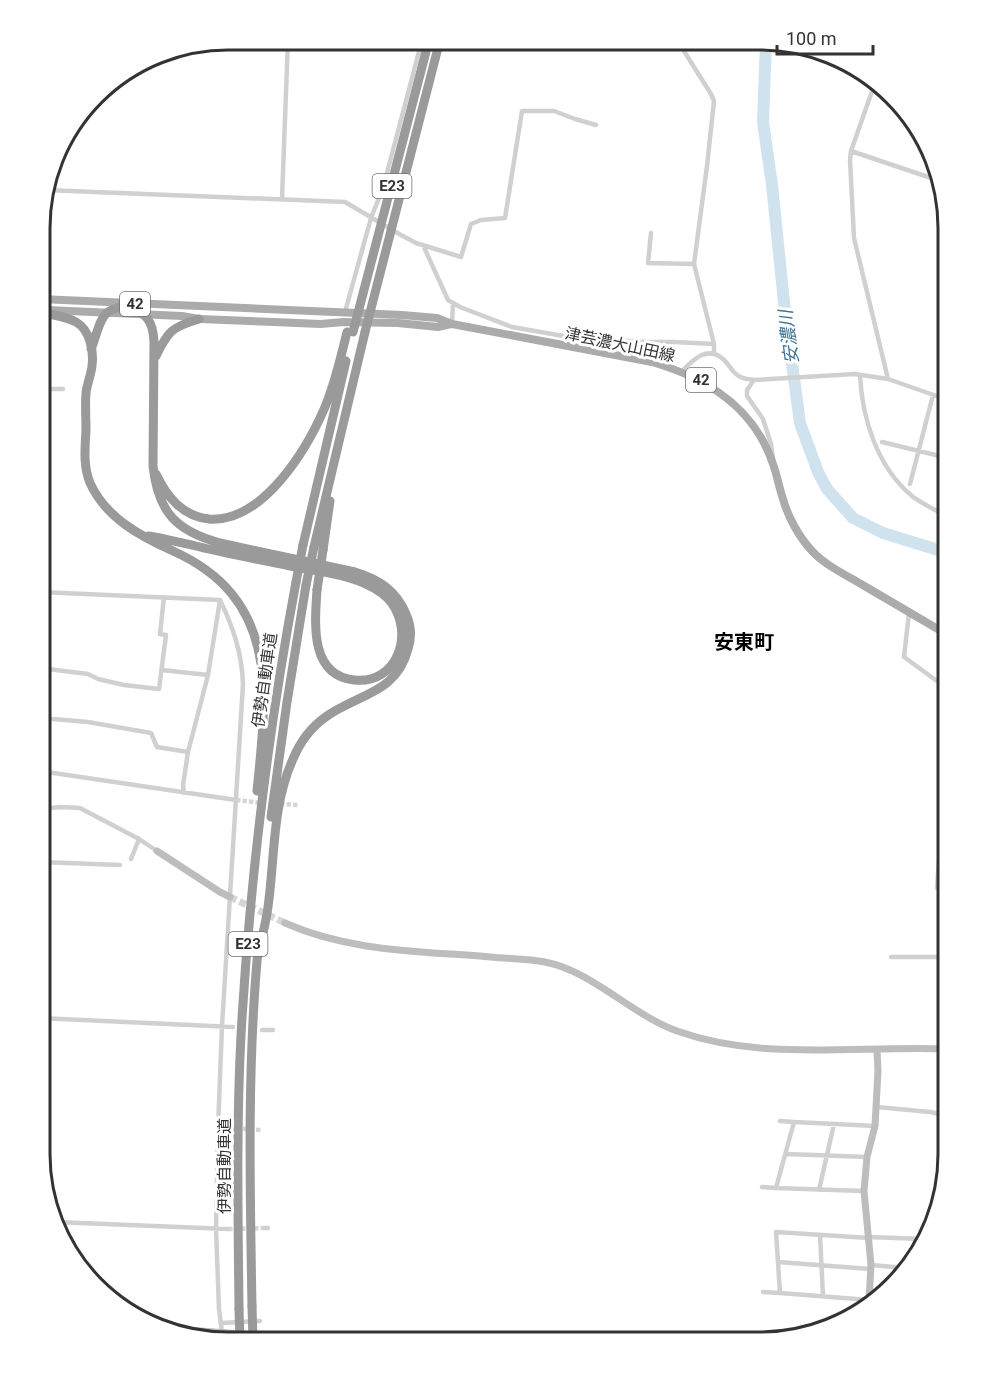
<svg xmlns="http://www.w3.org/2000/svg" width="987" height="1381" viewBox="0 0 987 1381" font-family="Roboto,'Noto Sans JP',sans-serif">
	<rect width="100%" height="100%" fill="#fff"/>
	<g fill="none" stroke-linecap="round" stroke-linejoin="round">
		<path stroke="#cfe2ee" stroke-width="12" d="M 766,41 L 763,122 L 772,185 L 785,312 L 800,423 L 818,472 L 827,489 L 853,518 L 883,533 L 948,553"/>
		<path stroke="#d6d6d6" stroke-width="4.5" stroke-dasharray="4.5 2" stroke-linecap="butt" d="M 236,800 L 263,803
			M 280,804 L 298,805
			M 230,1128 L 262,1130
			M 228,1229 L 265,1228"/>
		<path stroke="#d6d6d6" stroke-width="7" stroke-dasharray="7 3.5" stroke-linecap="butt" d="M 230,897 L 285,923"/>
		<path stroke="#d0d0d0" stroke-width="4.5" d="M 677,40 L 711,94 L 714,101 L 707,166 L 694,264 L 714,344 L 714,354
			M 876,80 L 851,151 L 850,160 L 854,238 L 888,379
			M 851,151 L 937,180
			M 45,190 L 345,202 L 401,235 L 416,243 L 461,257 L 471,224 L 481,220 L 505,218 L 522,111 L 554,111 L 575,119 L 596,125
			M 282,199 L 288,39
			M 651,233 L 648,263 L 694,264
			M 423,245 L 448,300 L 460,307 L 512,327 L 575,338 L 645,342 L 674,342 L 714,344
			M 345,312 L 371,218 L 383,188 L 422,40
			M 452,324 L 453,303
			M 682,371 C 693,360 707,345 723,359 C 728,363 731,370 736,374 C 741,379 747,379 754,380 L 855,374 L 888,379 L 948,400
			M 860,375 C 862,418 877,467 912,496 C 922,504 936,510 948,517
			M 754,380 L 747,390 L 747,396 L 763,419 L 771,444 L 773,458
			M 40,389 L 63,389
			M 882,442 L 948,458
			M 910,484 L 933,395
			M 40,592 L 220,600
			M 220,600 C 233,627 242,653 243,684 L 222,1026 L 218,1128 L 216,1229 L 219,1309 L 223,1340
			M 909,613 L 904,657 L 948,689
			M 40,668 L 88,674 L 98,679 L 124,685 L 159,689 L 166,635 L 160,634 L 164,597
			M 162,670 L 208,675
			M 53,719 L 88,722 L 151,733 L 157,747 L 188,752
			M 40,771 L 236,800
			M 184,793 L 183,785 L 188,752 L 208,675 L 220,600
			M 40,809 L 60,807 L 80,808 L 139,839 L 157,851
			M 131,859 L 139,839
			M 40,862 L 120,865
			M 948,888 L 937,888 L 941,831 L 948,831
			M 891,957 L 948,957
			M 946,957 L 948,917
			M 39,1018 L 233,1027
			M 262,1030 L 273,1030
			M 877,1107 L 930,1112 L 948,1116
			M 780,1121 L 794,1122
			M 218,1128 L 230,1128
			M 786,1154 L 867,1157
			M 762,1187 L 776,1188
			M 819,1190 L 834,1124
			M 864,1191 L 776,1188 L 794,1122 L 875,1126
			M 55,1222 L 228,1229
			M 265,1228 L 268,1228
			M 820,1235 L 823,1296
			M 868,1237 L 923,1239
			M 869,1238 L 776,1232 L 780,1293 L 869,1300
			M 778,1262 L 870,1269
			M 871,1265 L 906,1268
			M 763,1292 L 780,1293
			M 221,1323 L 260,1321
			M 372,1335 L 378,1341"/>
		<path stroke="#bdbdbd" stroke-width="7" d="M 157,851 L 220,892 L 230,897
			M 285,923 C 350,952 421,951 490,957 C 508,959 527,958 545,962 C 592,971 632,1015 677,1031 C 764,1062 857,1045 948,1049
			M 869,1300 L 871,1265 L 864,1191 L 867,1157 L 875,1126 L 878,1071 L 877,1050
			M 173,1329 L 336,1341"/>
		<path stroke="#ababab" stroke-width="8" d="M 40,299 L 402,315 L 437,318 L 452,324 L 652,362 C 707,378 754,407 773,464 C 777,475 779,487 783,499 C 788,517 799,537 812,551 C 825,565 844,574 861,584 C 890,601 919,618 948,635
			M 47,310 L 182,316 L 199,319 L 274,322 L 320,324 L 344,322 L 398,323 L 438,327 L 451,324"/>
		<path stroke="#9a9a9a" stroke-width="9" d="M 40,312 C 51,315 66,316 76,322 C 90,330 94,351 92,366 C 91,375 87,384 86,393 C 85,405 86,418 86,430 C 85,448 83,466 90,483 C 106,518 140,536 173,551 C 280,599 267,693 257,791
			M 91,349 C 96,338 99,318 108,312 C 114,308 122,306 128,304 C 146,315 153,319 154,342 L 153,466 C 158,512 176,531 220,543 L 355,572 C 378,579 396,590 406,614 C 411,625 412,637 408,649 C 397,693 358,694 327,716 C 311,727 300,742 293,759 C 272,805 275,857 268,907 C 266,923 261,940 258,956
			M 156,356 C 168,331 172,327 199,319
			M 156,474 C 167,497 182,516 209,519 C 263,523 307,449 325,407 C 335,383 341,357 347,332
			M 148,536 C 163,538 177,542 192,545 C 223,553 255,559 286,565 C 313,571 345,573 370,586 C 378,590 386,596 391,602 C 415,634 397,685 354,680 C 309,675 315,622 317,590
			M 303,545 L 346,361
			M 314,547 L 365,332
			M 323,550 L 330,501
			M 271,817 L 287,702 L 306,585
			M 252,1306 C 250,1188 247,1068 258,950
			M 239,1309 C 238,1212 236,1115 242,1018 C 251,872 269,726 296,582"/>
		<path stroke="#9a9a9a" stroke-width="9" d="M 353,332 L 429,40
			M 365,332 L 440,40
			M 296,582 L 303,545
			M 306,585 L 314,547
			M 317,590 L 323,550
			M 252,1306 L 253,1341
			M 239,1309 L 240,1341"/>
	</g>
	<g text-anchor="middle" stroke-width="6" stroke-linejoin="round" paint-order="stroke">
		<g fill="#fff" stroke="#707070" stroke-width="1.5">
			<rect x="372.5" y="174" width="39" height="24" rx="4.5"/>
			<rect x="120" y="292" width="30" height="24" rx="4.5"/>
			<rect x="686" y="368" width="30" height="24" rx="4.5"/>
			<rect x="228.5" y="932" width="39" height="24" rx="4.5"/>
		</g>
		<g font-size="15" font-weight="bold" fill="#333">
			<text x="392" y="191">E23</text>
			<text x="135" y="309">42</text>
			<text x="701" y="385">42</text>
			<text x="248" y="949">E23</text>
		</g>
		<g font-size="16" fill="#333" stroke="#fff">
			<text transform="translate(620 344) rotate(12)" y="6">津芸濃大山田線</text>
			<text transform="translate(264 680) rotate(-82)" y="6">伊勢自動車道</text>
			<text transform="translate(224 1166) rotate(-90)" y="6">伊勢自動車道</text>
		</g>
		<g font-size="18" font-style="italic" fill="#3f7597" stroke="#fff">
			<text transform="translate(789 337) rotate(-97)" y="6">安濃川</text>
		</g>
		<g font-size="20" font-weight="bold" fill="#000" stroke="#fff">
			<text x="744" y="649">安東町</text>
		</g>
	</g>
	<path d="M0 0H987V1381H0ZM228 50H760A178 178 0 0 1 938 228V1154A178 178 0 0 1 760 1332H228A178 178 0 0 1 50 1154V228A178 178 0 0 1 228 50Z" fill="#fff" fill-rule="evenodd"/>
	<path fill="none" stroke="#333" stroke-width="3" d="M228 50H760A178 178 0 0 1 938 228V1154A178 178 0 0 1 760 1332H228A178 178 0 0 1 50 1154V228A178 178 0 0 1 228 50Z"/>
	<path d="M777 45v9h96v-9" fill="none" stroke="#333333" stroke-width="3"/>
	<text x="786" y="45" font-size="18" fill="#333333" stroke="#ffffff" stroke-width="4.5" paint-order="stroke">100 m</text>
</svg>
